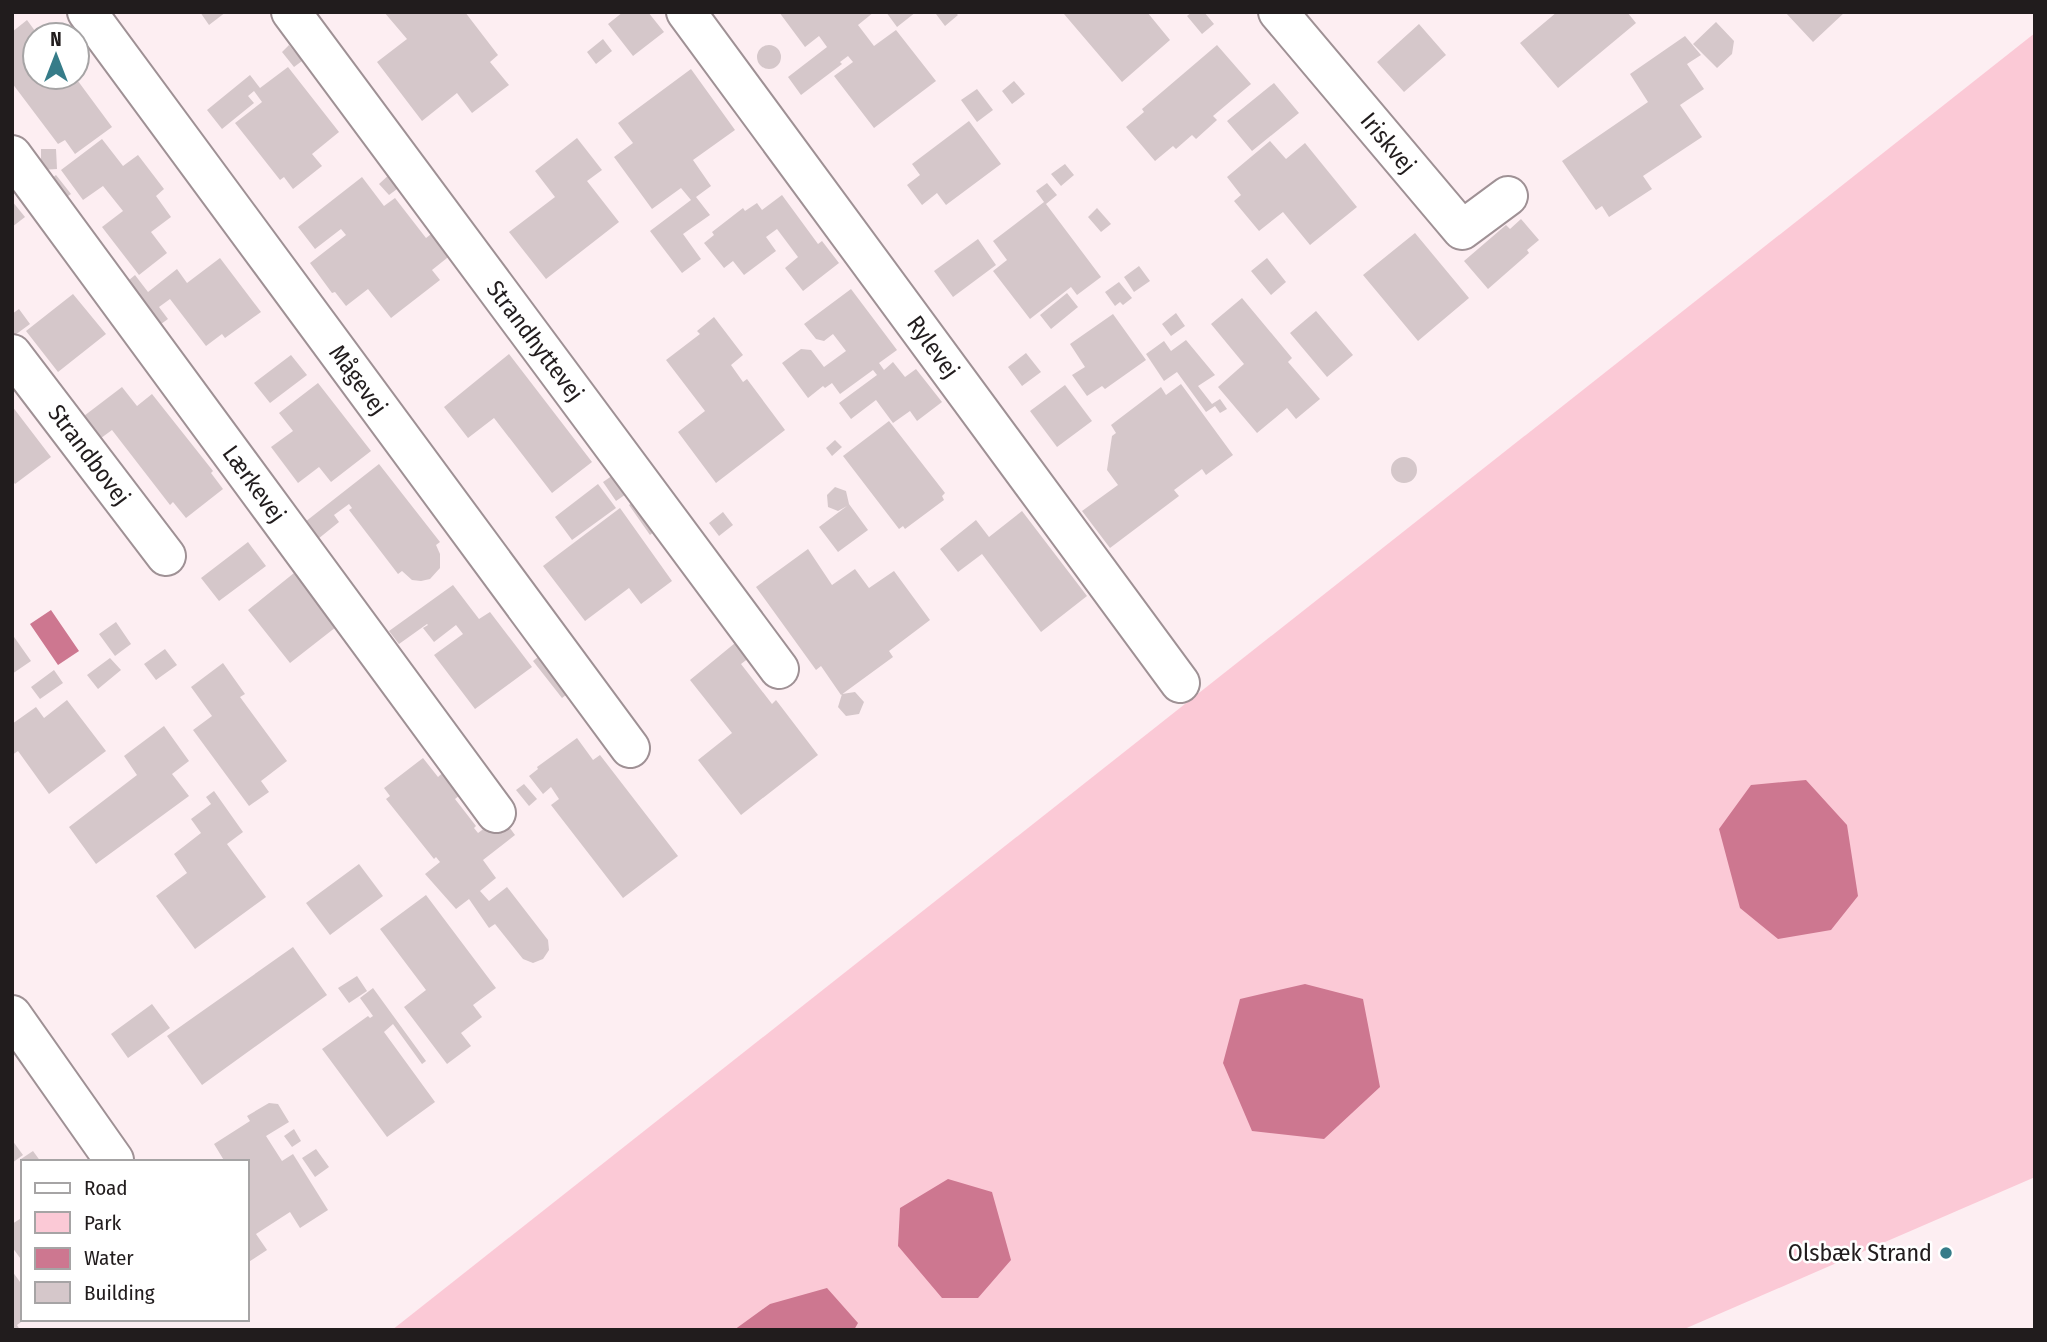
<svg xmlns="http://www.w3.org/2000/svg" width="2047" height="1342" viewBox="0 0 2047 1342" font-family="'Fira Sans Condensed',sans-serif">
	<rect width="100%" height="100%" fill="#fdeef2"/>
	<path fill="#fbc9d6" d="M 2035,33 L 2035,1177 L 1682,1330 L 392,1330 Z"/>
	<path fill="#cd7790" d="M 51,610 L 79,651 L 58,665 L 30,624 Z
		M 1806,780 L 1847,825 L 1858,896 L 1831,930 L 1778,939 L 1740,908 L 1719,829 L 1751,785 Z
		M 1305,984 L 1363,999 L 1380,1087 L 1324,1139 L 1252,1131 L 1223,1063 L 1240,999 Z
		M 948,1179 L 992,1192 L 1011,1260 L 978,1298 L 942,1298 L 898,1246 L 900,1208 Z
		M 827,1288 L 858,1323 L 854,1330 L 734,1330 L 770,1304 Z"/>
	<path fill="#d5c7ca" d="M 200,12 L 226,12 L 209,25 Z
		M 384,12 L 465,12 L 498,55 L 490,62 L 509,85 L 472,113 L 457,93 L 422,121 L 377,62 L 407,39 Z
		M 623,12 L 648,12 L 664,32 L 633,56 L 608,24 Z
		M 779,12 L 874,12 L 858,25 L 874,46 L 896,30 L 936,81 L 874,128 L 834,76 L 853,62 L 848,56 L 840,62 L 842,64 L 801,95 L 788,77 L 827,47 L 819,36 L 805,47 Z
		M 886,12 L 916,12 L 897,27 Z
		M 938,12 L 955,12 L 958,15 L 945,26 L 936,14 Z
		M 1066,12 L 1147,12 L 1170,40 L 1122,82 L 1064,14 Z
		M 1192,12 L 1204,12 L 1214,24 L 1202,34 L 1187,16 Z
		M 1557,12 L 1627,12 L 1636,23 L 1558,88 L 1520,43 Z
		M 1785,12 L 1845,12 L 1813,42 Z
		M 27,20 L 38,35 L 35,35 L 35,77 L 75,77 L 112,127 L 75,154 L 65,140 L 58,144 L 12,83 L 12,32 Z
		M 1716,22 L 1734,41 L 1732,54 L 1717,68 L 1693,44 Z
		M 1419,24 L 1446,55 L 1404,92 L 1377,62 Z
		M 1685,36 L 1701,55 L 1687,64 L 1704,89 L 1680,105 L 1702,137 L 1643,176 L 1652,189 L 1609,217 L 1602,206 L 1596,210 L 1562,161 L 1648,102 L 1630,74 Z
		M 603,39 L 612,51 L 596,64 L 587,52 Z
		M 289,45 L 302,61 L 294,67 L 282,52 Z
		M 1217,45 L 1251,84 L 1213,116 L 1217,120 L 1196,139 L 1192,135 L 1176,149 L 1173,146 L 1155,161 L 1126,127 L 1144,112 L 1142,109 Z
		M757 57a12 12 0 1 1 24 0a12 12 0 1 1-24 0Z
		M 288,67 L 339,132 L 312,154 L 322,166 L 293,189 L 284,177 L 280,180 L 235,123 L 262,102 L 254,91 L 248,96 L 254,103 L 222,129 L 207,110 L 250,75 L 260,88 Z
		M 691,69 L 735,130 L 693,160 L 711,186 L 696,197 L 710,215 L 683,234 L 701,259 L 682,273 L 650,231 L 691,200 L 681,188 L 652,209 L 614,157 L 633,143 L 618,123 Z
		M 1014,81 L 1025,94 L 1012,104 L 1002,91 Z
		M 1274,83 L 1299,113 L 1252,151 L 1227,121 Z
		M 977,89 L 993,110 L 977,122 L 961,100 Z
		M 969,121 L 1001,164 L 946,205 L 937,193 L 922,205 L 907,185 L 920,175 L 912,164 Z
		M 577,138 L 602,170 L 587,181 L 619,222 L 546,279 L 509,232 L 555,197 L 535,171 Z
		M 102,139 L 123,166 L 138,155 L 164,189 L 156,196 L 171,217 L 151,232 L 167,253 L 139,275 L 102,227 L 123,211 L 103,186 L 83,200 L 61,170 Z
		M 1270,141 L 1286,159 L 1305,143 L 1357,207 L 1310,245 L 1283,212 L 1259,231 L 1234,201 L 1241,195 L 1227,177 Z
		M 41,149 L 56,149 L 57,169 L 41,170 Z
		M 1065,164 L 1074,175 L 1061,186 L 1051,174 Z
		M 391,173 L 401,186 L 389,195 L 379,184 Z
		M 56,175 L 71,194 L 61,201 L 47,182 Z
		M 362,177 L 384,206 L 395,198 L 426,238 L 435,231 L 452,254 L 432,270 L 440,280 L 391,318 L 368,289 L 346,306 L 335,292 L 332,293 L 310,263 L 346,235 L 341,229 L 315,249 L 298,227 Z
		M 1047,183 L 1057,195 L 1046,204 L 1101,277 L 1077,295 L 1071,287 L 1030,319 L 993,271 L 1007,260 L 993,241 L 1044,202 L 1036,191 Z
		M 782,195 L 818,244 L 822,241 L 839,263 L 803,291 L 785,268 L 798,257 L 777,229 L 766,237 L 776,251 L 744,275 L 733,261 L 724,268 L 704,243 L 714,235 L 712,232 L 743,208 L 745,211 L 757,203 L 762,210 Z
		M 12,201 L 25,217 L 12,227 Z
		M 1097,208 L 1111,224 L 1101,232 L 1088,217 Z
		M 1521,219 L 1539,240 L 1527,250 L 1529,253 L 1488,289 L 1464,261 L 1506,225 L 1510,229 Z
		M 1415,233 L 1469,298 L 1418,341 L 1363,275 Z
		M 978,239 L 996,265 L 953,297 L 934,271 Z
		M 220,258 L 261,312 L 225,338 L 222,334 L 206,346 L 170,299 L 159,307 L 168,319 L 154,329 L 122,286 L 135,275 L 148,292 L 177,269 L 187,283 Z
		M 1267,258 L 1286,282 L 1271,295 L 1251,271 Z
		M 1139,266 L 1150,281 L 1134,292 L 1124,277 Z
		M 1119,282 L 1132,298 L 1123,305 L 1120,302 L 1115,306 L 1105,292 Z
		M 851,289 L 897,350 L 879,363 L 884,370 L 893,362 L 905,377 L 916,369 L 942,402 L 917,421 L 910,411 L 893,423 L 876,400 L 851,419 L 839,403 L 877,375 L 873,370 L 840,394 L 832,383 L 825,388 L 823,386 L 808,398 L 782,363 L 801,349 L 811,350 L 824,367 L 846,351 L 833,334 L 824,341 L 816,339 L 804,324 Z
		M 1067,293 L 1078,307 L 1051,329 L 1040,315 Z
		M 73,294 L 106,334 L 58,372 L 26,331 Z
		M 1242,298 L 1292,358 L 1288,362 L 1320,399 L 1296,419 L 1287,408 L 1257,433 L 1218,387 L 1244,364 L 1211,324 Z
		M 19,309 L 30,324 L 15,335 L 12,331 L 12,314 Z
		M 1316,311 L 1353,355 L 1327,377 L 1290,333 Z
		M 1176,313 L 1185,326 L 1171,336 L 1162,324 Z
		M 1113,314 L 1146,360 L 1105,389 L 1102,386 L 1087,396 L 1072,375 L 1085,367 L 1070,344 Z
		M 714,317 L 743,355 L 731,365 L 743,382 L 747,379 L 785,430 L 716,483 L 678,432 L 705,411 L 666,360 L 700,334 L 697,331 Z
		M 1186,340 L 1215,375 L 1198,386 L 1212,404 L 1220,399 L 1227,409 L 1220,413 L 1215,406 L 1206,412 L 1177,372 L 1164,381 L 1146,354 L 1164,341 L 1171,351 Z
		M 1026,353 L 1041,372 L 1022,386 L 1008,367 Z
		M 509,354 L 592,462 L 552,493 L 494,418 L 468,438 L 444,407 Z
		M 291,355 L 307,375 L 270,403 L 254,383 Z
		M 318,383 L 371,451 L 331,482 L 319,467 L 298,483 L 271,447 L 293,431 L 279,413 Z
		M 1181,384 L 1233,455 L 1206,475 L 1202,469 L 1174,490 L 1179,496 L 1110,548 L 1082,511 L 1118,485 L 1107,470 L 1112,436 L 1116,433 L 1111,425 L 1161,387 L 1166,395 Z
		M 1065,385 L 1092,421 L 1057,447 L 1030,411 Z
		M 122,387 L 137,406 L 152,394 L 213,471 L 211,473 L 223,489 L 186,518 L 173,502 L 170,505 L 112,430 L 97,441 L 80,419 Z
		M 12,406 L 51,457 L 15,484 L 12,480 Z
		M 889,421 L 945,493 L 942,496 L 944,500 L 905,529 L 903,526 L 899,529 L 843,456 Z
		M 835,440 L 842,447 L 832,456 L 826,448 Z
		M1391 470a13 13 0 1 1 26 0a13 13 0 1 1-26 0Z
		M 379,464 L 440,542 L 436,545 L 440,554 L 440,568 L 430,579 L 421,581 L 412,580 L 402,571 L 398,574 L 349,510 L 352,508 L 349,504 L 334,515 L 339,522 L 318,539 L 305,522 Z
		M 619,471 L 632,490 L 616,501 L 603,482 Z
		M 598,484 L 616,508 L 572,540 L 555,517 Z
		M 835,487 L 846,491 L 849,504 L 868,530 L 838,552 L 819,527 L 847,506 L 838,511 L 828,507 L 827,495 Z
		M 638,498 L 660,527 L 650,535 L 629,505 Z
		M 620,508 L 672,581 L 641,604 L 629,588 L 585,621 L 543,566 Z
		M 1022,511 L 1087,596 L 1041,632 L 982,554 L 958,572 L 940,549 L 976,520 L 989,537 Z
		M 723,512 L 733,525 L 719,536 L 709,523 Z
		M 248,542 L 266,566 L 219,601 L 201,578 Z
		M 808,549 L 832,585 L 855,569 L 869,588 L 894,571 L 930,620 L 889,651 L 893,657 L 841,695 L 821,666 L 816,670 L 756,587 Z
		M 294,573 L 336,627 L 290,663 L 248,610 Z
		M 453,585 L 479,619 L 490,612 L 532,667 L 475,709 L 434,655 L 463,634 L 456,625 L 434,642 L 423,628 L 428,625 L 427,624 L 399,644 L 389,631 Z
		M 116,622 L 131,644 L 115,656 L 99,634 Z
		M 12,634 L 31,661 L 12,674 Z
		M 746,634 L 758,651 L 741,664 L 772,704 L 776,700 L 818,755 L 741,815 L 698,760 L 732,733 L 690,680 Z
		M 549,648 L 579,685 L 562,698 L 533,661 Z
		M 165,649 L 177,665 L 156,680 L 144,664 Z
		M 110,658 L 121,670 L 98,689 L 87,675 Z
		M 223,663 L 245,694 L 240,697 L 287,761 L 261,781 L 269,792 L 249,806 L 193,730 L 212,716 L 191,687 Z
		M 54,670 L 63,683 L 40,699 L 31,687 Z
		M 855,692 L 864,702 L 859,714 L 846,716 L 838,707 L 842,694 Z
		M 67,700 L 106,751 L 49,794 L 18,751 L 12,755 L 12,724 L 36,707 L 44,718 Z
		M 164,726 L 189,761 L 172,774 L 189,796 L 96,864 L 69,827 L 137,775 L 124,756 Z
		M 577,738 L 593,760 L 600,755 L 678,856 L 623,898 L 551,805 L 559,799 L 551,787 L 543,794 L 529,776 L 538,769 L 537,767 Z
		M 423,758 L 438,777 L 448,768 L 466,790 L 455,799 L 476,826 L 474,828 L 478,833 L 501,816 L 515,835 L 483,860 L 496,878 L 480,891 L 489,901 L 507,887 L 548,940 L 549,950 L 543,959 L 533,963 L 523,959 L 495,924 L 489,928 L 469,899 L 456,909 L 425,874 L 440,862 L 436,857 L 434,859 L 386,799 L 390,796 L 384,788 Z
		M 524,784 L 537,799 L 529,806 L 516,790 Z
		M 214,791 L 243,832 L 227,844 L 266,897 L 195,949 L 156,896 L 187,873 L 174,854 L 201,833 L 191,819 L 211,804 L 206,797 Z
		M 359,864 L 383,896 L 330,935 L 306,903 Z
		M 426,895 L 496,988 L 473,1005 L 482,1017 L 461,1033 L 471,1046 L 447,1064 L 404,1007 L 426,990 L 380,929 Z
		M 293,947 L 327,995 L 202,1085 L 167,1036 Z
		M 357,976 L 367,991 L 349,1003 L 338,988 Z
		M 373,988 L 426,1061 L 422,1064 L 393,1024 L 384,1032 L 435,1102 L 387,1137 L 322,1049 L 368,1016 L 370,1018 L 373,1016 L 360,998 Z
		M 152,1004 L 170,1028 L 128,1058 L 111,1034 Z
		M 269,1103 L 278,1104 L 289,1122 L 266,1136 L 282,1161 L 293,1154 L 328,1210 L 300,1228 L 290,1212 L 256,1234 L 267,1250 L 247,1263 L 247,1186 L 249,1184 L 247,1180 L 247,1162 L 225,1162 L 214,1144 L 250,1121 L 247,1116 Z
		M 294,1129 L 301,1141 L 292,1147 L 284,1136 Z
		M 12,1140 L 23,1155 L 12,1163 Z
		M 316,1149 L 329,1167 L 315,1177 L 302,1158 Z
		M 33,1151 L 41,1162 L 23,1162 L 21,1159 Z
		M 23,1217 L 23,1262 L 12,1247 L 12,1224 Z
		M 12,1271 L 23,1286 L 23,1319 L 25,1319 L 17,1325 L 20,1330 L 12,1330 Z"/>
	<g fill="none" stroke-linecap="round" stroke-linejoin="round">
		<defs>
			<path id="minor" d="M 87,12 L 630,748
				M 291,12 L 779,669
				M 686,12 L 1180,683
				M 1278,12 L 1462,230 L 1508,196
				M 12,155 L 496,813
				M 12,354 L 166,556
				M 12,1015 L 114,1160"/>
		</defs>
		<use href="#minor" stroke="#9f9195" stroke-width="42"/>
		<use href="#minor" stroke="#fff" stroke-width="38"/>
	</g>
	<circle fill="#367c89" stroke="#fff" stroke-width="2.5" cx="1946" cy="1253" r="7"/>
	<g text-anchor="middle" stroke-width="5" stroke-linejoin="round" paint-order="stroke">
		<g font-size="24" fill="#211c1d" stroke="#fff">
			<text transform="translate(1388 143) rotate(50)" y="8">Iriskvej</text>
			<text transform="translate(535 341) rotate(53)" y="8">Strandhyttevej</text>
			<text transform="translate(933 347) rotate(54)" y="8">Rylevej</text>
			<text transform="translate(358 380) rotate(54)" y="8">Mågevej</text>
			<text transform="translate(89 455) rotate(53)" y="8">Strandbovej</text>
			<text transform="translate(254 484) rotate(54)" y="8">Lærkevej</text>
		</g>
		<g font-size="24" fill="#211c1d" stroke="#fff" text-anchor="end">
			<text x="1932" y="1261">Olsbæk Strand</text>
		</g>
	</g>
	<rect width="2047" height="1342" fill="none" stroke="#211c1d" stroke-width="28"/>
	<rect x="21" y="1160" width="228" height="161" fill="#ffffff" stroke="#a6a4a5" stroke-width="2"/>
	<rect x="35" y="1183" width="35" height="10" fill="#ffffff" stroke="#a6a4a5" stroke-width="2"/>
	<text x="84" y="1195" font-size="21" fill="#211c1d">Road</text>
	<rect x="35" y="1212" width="35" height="21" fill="#fbc9d6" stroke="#a6a4a5" stroke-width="2"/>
	<text x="84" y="1230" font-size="21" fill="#211c1d">Park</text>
	<rect x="35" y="1248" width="35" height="21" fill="#cd7790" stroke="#a6a4a5" stroke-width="2"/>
	<text x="84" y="1265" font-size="21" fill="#211c1d">Water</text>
	<rect x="35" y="1282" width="35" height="21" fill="#d5c7ca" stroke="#a6a4a5" stroke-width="2"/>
	<text x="84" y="1300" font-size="21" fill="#211c1d">Building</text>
	<g transform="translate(56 56)"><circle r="33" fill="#ffffff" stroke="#a6a4a5" stroke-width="2"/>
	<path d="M0-5L12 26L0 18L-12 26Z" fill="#367c89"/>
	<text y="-10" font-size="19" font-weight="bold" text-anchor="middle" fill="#211c1d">N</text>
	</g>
</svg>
